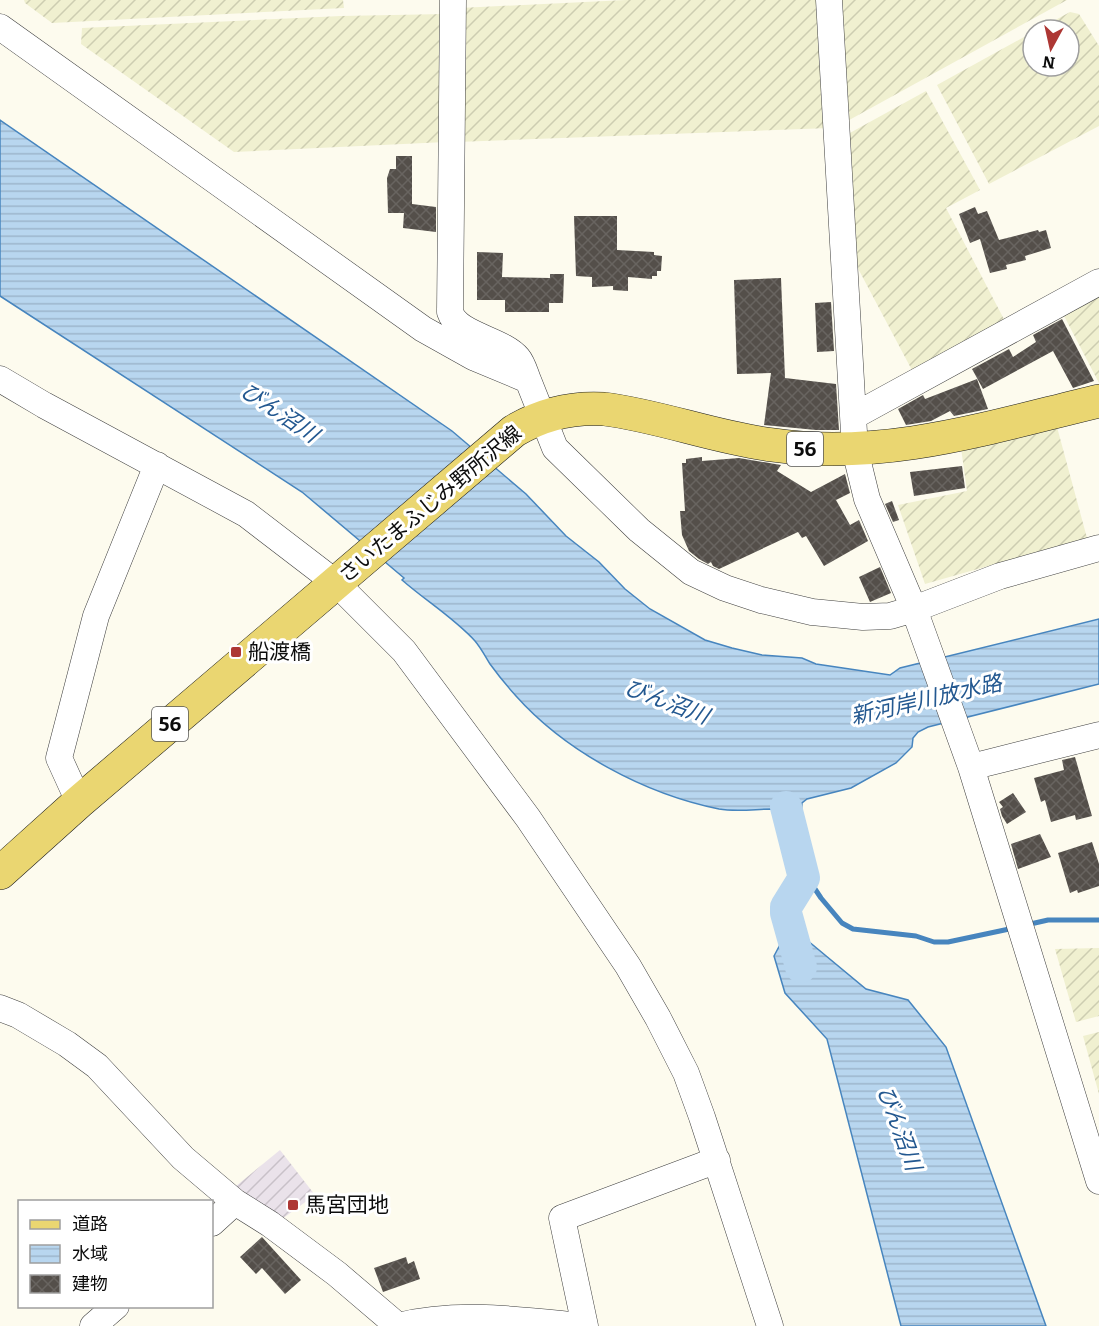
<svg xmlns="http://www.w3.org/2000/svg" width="1099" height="1326" viewBox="0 0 1099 1326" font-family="Bitter,'Noto Sans JP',serif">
	<defs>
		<pattern id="industrial-furrows" width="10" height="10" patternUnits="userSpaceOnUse" patternTransform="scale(1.5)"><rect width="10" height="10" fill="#eae2ea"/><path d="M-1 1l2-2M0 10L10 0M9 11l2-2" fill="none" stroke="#c8c1c8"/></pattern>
		<pattern id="farmland-furrows" width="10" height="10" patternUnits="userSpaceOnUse" patternTransform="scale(1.5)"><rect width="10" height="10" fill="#f0f0d0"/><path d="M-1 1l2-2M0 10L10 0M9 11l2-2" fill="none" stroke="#cdcdb1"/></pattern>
		<pattern id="water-rules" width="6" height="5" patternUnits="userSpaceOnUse" patternTransform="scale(1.5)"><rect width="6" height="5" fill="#b8d6ef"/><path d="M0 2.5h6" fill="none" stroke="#9db6cc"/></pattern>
		<pattern id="building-cross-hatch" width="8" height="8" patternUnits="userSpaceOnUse" patternTransform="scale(1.5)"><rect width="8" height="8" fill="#544f4a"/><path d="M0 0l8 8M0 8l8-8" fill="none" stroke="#686460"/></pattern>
	</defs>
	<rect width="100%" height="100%" fill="#fdfbee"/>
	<path fill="url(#industrial-furrows)" d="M 280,1150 L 315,1195 L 282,1219 L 236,1186 Z"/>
	<path fill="url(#farmland-furrows)" d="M 24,0 L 343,0 L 344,8 L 52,23 L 25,3 Z
		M 626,0 L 824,0 L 830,128 L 457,142 L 460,8 Z
		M 837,0 L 1067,0 L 842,124 Z
		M 1070,12 L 1079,14 L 1099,46 L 1099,126 L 989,184 L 937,85 L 1033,32 L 1033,66 L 1069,66 L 1069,30 L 1037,30 Z
		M 445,14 L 446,142 L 234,152 L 81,44 L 82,28 L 341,16 Z
		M 926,91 L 980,190 L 946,208 L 1007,325 L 914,374 L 853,259 L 848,134 Z
		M 1099,292 L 1099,383 L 1062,312 Z
		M 1057,427 L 1087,538 L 925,584 L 898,505 L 967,491 L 961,448 Z
		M 1099,948 L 1099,1016 L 1076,1022 L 1055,949 Z
		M 1099,1032 L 1099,1094 L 1083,1036 Z"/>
	<path fill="url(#water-rules)" stroke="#4785be" stroke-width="1.5" d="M 0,120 L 452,431 L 526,494 L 566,536 L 599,562 L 625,589 L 650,609 L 705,640 L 732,648 L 762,655 L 802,658 L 816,664 L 890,675 L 900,668 L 1099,619 L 1099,684 L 928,727 L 918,732 L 913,738 L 912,747 L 896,763 L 851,788 L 807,799 L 802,803 L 801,816 L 797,817 L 801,846 L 793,849 L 786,820 L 781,821 L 774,809 C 756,809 737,812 719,809 C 645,794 566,752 516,696 C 507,686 498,675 490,664 C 485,656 481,648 475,641 C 454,618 426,601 402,580 L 404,578 L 302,492 L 0,296 Z
		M 790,926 L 866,989 L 908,1000 L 946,1047 L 1046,1326 L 901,1326 L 827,1039 L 785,993 L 774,956 Z"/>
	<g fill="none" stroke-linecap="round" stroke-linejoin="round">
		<path stroke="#4785be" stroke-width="5" d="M 804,878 L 807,877 L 821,898 L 842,923 L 853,929 L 916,936 L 934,942 L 948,942 L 1014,928
			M 1026,925 L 1048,920 L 1099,920"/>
		<path stroke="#b8d6ef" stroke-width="32" d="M 786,807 L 804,878 L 786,907 L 786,913 L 801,967"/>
	</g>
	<path fill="url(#building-cross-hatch)" d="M 396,156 L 412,156 L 412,204 L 436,207 L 436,232 L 403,228 L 404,213 L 388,213 L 387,178 L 390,169 L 396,169 Z
		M 975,207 L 978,214 L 987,211 L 999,240 L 1038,230 L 1039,232 L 1046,230 L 1051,248 L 1025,256 L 1026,260 L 1006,265 L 1007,269 L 990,273 L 980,239 L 970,243 L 959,214 Z
		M 574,216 L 617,216 L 617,250 L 654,252 L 654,255 L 662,256 L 661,271 L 657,271 L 657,276 L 652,276 L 652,279 L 628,277 L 628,291 L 613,290 L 613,286 L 592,287 L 592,277 L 576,276 Z
		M 477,252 L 503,253 L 502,277 L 550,278 L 550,274 L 564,274 L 563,303 L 549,303 L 549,312 L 505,312 L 505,300 L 477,300 Z
		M 781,278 L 785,378 L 836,384 L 839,430 L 816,430 L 764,425 L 771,373 L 737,374 L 734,280 Z
		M 831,302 L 834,351 L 817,352 L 815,303 Z
		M 1062,319 L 1094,381 L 1073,388 L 1053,351 L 983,389 L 972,369 L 1009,349 L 1013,357 L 1036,342 L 1033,335 Z
		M 977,379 L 988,409 L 954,416 L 950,411 L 931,421 L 906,425 L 898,409 L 923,395 L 925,399 Z
		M 702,457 L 702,461 L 739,458 L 781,465 L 777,471 L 811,492 L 845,474 L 850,493 L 836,500 L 850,525 L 859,520 L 868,541 L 824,566 L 806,536 L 802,538 L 798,532 L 719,569 L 713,566 L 711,562 L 708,564 L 699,559 L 689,551 L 682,535 L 680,511 L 685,511 L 682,463 L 686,463 L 686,459 Z
		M 962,466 L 965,488 L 914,496 L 910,472 Z
		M 892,501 L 899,520 L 893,522 L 885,504 Z
		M 880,567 L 891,593 L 870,602 L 859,577 Z
		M 1075,757 L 1092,816 L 1076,820 L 1075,815 L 1051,822 L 1045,800 L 1041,802 L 1034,778 L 1064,770 L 1062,760 Z
		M 1013,793 L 1026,812 L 1007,824 L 1002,816 L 1000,809 L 1003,807 L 999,802 Z
		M 1040,834 L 1051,857 L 1018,869 L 1011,844 Z
		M 1092,842 L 1099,864 L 1099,886 L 1078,893 L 1077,890 L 1070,893 L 1058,853 Z
		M 262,1237 L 301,1280 L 285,1294 L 262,1268 L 256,1274 L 240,1257 Z
		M 406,1257 L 408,1264 L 414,1261 L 420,1279 L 383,1292 L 374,1268 Z"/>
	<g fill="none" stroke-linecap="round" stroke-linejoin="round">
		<defs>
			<path id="minor" d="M 453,0 L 450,312 C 457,335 502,339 518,358 C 523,364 525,373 528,380
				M 829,0 L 855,450 L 867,499 L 914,609 L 971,767 L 1099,1181
				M 0,27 L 423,329 L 473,357 L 528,380 L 555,448 L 639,530 L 691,572 L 725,588 L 761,600 L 812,612 L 863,617 L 890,616 L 914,609 L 1000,576 L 1099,548
				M 0,379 L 44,405 L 246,514 L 336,583 L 404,651 L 528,818 L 628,966 L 658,1018 L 686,1073 L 702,1117 L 770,1326
				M 854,416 L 1099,282
				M 971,767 L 1099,735
				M 79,802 L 59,758 L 96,616 L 157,465
				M 0,1008 L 18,1015 L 67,1044 L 97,1066 L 183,1158 L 235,1202 L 270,1224 L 337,1274 L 398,1326
				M 212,1223 L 235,1202
				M 93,1326 L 116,1306
				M 398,1326 C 458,1311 520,1320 581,1326
				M 585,1326 L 562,1218 L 717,1160"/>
			<path id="major" d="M 0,873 L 79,802 L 514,431 C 542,414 571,407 604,409 C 661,416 715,438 773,445 C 886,461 990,427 1099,401"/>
		</defs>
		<use href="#minor" stroke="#3f3f3f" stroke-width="27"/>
		<use href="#major" stroke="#1d1d1d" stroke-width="34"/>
		<use href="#minor" stroke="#fff" stroke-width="26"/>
		<use href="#major" stroke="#ead671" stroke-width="33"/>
	</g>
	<g fill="#ad3734" stroke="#fff" stroke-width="2">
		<rect x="230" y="646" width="12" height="12" rx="3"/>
		<rect x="287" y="1199" width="12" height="12" rx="3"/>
	</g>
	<g text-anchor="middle" stroke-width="6" stroke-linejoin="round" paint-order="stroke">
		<g fill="#fff" stroke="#555" stroke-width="1.5">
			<rect x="787" y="432" width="36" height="34" rx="4.5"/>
			<rect x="152" y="707" width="36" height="34" rx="4.5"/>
		</g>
		<g font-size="20" font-weight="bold" fill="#0c0c0c">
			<text x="805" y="456">56</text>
			<text x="170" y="731">56</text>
		</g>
		<g font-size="21" fill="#0c0c0c" stroke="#fff">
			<text transform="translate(430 504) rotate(-40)" y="7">さいたまふじみ野所沢線</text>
		</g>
		<g font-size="21" fill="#0c0c0c" stroke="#fff" text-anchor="start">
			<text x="248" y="659">船渡橋</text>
			<text x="305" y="1212">馬宮団地</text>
		</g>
		<g font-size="22" font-style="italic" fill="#235890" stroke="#fff">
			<text transform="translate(280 412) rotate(34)" y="8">びん沼川</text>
			<text transform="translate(926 699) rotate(-13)" y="8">新河岸川放水路</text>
			<text transform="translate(667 701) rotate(21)" y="8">びん沼川</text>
			<text transform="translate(900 1128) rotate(70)" y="8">びん沼川</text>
		</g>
	</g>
	<rect x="18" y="1200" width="195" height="108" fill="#ffffff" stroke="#9e9e9e" stroke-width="1.5"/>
	<rect x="30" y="1220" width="30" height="9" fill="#ead671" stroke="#9e9e9e" stroke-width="1.5"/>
	<text x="72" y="1230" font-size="18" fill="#0c0c0c">道路</text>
	<rect x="30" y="1245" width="30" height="18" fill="url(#water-rules)" stroke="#9e9e9e" stroke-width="1.5"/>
	<text x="72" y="1260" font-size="18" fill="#0c0c0c">水域</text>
	<rect x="30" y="1275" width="30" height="18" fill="url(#building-cross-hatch)" stroke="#9e9e9e" stroke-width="1.5"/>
	<text x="72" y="1290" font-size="18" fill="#0c0c0c">建物</text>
	<g transform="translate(1051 48) rotate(188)"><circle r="28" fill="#ffffff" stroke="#9e9e9e" stroke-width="1.5"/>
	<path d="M0-4.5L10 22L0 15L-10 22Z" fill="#ad3734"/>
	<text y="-9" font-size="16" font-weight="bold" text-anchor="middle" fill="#0c0c0c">N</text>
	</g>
</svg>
